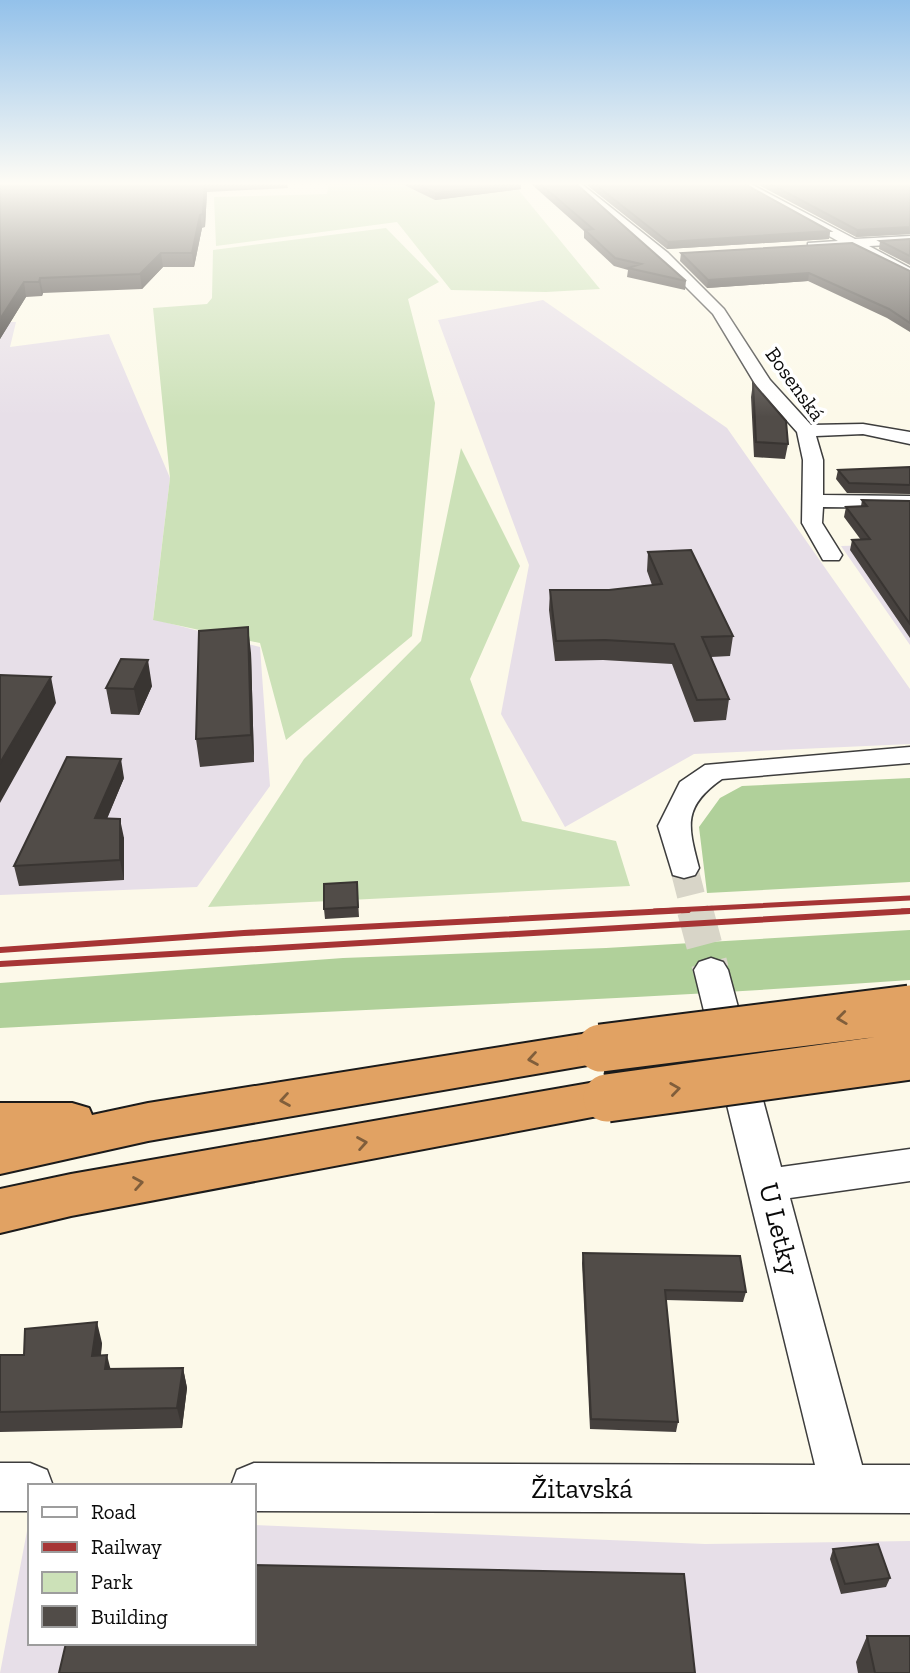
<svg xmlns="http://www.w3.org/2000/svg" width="910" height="1673" viewBox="0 0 910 1673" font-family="'Zilla Slab',serif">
	<rect width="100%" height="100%" fill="#fcf9e9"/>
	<path fill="#e7dfe8" d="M 543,300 L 727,428 L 910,689 L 910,744 L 694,754 L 565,827 L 501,714 L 529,565 L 438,320 Z
		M 0,322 L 16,322 L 10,347 L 109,334 L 170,478 L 153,619 L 260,647 L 270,786 L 197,887 L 0,895 Z
		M 910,544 L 910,645 L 841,546 Z
		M 254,1525 L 705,1544 L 910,1541 L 910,1673 L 0,1673 L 27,1531 L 30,1531 L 30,1643 L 254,1643 Z"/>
	<path fill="#cce1b8" d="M 329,182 L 512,182 L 600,289 L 546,292 L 451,290 L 397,222 L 216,246 L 214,197 L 327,194 Z
		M 386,228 L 439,282 L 408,299 L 435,403 L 412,636 L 286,740 L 260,643 L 153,620 L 170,478 L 153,308 L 207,304 L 212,298 L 213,250 Z
		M 461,448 L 520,566 L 470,679 L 522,821 L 616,841 L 630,886 L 208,907 L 304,759 L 421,641 Z"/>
	<path fill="#b0d09a" d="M 910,778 L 910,882 L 707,893 L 699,827 L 720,798 L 742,786 Z
		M 910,930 L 910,980 C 607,1002 303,1011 0,1028 L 0,983 L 343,958 L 606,948 Z"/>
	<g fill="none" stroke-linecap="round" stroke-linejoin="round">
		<path stroke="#d8d5c8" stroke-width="28" stroke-dasharray="28 14" stroke-linecap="butt" d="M 684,868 L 695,911"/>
		<path stroke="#d8d5c8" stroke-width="36" stroke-dasharray="36 18" stroke-linecap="butt" d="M 695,910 L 711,970"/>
		<defs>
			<path id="street" d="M 566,182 L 579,182 L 668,253 L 724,309 L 770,380 L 811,425 L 863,424 L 910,432 L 910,444 L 863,434 L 816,436 L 823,460 L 823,495 L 910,496 L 910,508 L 823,507 L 822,523 L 842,555 L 839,560 L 823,560 L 802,523 L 803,460 L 797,432 L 757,387 L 713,314 L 658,259 Z
				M 733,182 L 747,182 L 855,239 L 910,236 L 910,244 L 869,246 L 910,268 L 910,278 L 851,248 L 808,249 L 808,243 L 838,241 Z
				M 910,747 L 910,763 L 722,779 C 682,807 688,826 699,868 L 695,875 L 684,878 L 673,875 L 658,826 L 680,782 L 705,765 Z
				M 711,958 L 723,962 L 728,970 L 781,1167 L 910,1149 L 910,1181 L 790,1198 L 862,1465 L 910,1465 L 910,1513 L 254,1511 L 254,1486 L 231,1486 L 237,1470 L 254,1463 L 815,1465 L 694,970 L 699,962 Z
				M 0,1463 L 30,1463 L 47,1470 L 53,1486 L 30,1486 L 30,1511 L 0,1511 Z"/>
			<path id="highway" d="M 601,1031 L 617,1036 L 624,1048 L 617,1060 L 148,1141 L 0,1174 L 0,1103 L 72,1103 L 89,1108 L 92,1115 L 148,1103 Z
				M 607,1080 L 624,1085 L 631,1098 L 624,1111 L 71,1216 L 0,1233 L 0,1189 L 71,1174 Z"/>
		</defs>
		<use href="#street" stroke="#3d3d3d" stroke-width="3"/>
		<use href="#highway" stroke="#1b1b1b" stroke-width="4"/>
		<use href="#street" fill="#fff" fill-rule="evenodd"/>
		<use href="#highway" fill="#e1a263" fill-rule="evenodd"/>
		<path stroke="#a63535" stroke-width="5" d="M 654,911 L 910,898
			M 902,911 L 910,911"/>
		<path stroke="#a63535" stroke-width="6" d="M 0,950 L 244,933 L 688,910
			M 0,964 L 910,911"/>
		<defs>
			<path id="highway-bridge" d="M 601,1048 L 910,1009
				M 607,1098 L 910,1056"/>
		</defs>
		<use href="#highway-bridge" stroke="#1b1b1b" stroke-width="51" stroke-linecap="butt"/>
		<use href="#highway-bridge" stroke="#e1a263" stroke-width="47"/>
	</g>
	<path fill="#46413e" d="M 0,182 L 287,182 L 288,188 L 207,192 L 205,227 L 202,228 L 194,267 L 163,267 L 142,289 L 43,293 L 42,296 L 26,297 L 0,339 Z
		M 398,182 L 520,182 L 521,183 L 521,189 L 435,200 Z
		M 529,182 L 574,182 L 686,281 L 685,290 L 627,277 L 628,270 L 614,266 L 584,238 L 584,231 Z
		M 583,182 L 741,182 L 830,231 L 829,239 L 667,249 Z
		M 753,182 L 910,182 L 910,234 L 856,237 Z
		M 910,239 L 910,265 L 879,249 L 880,241 Z
		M 681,253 L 910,271 L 910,332 L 887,318 L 808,281 L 707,288 L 680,261 Z
		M 753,383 L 788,444 L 785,459 L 754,457 L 751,397 Z
		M 910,467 L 910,494 L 847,493 L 836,479 L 838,470 Z
		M 862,500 L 910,501 L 910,638 L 850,550 L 852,540 L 861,540 L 844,517 L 846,507 L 861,506 Z
		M 648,552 L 733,636 L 730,656 L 711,657 L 729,699 L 726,720 L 694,722 L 672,664 L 603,660 L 555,661 L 549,610 L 550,590 L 609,590 L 652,585 L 647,571 Z
		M 251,653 L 254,762 L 200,767 L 196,739 Z
		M 152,686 L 139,715 L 111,714 L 106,688 Z
		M 124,778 L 107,819 L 124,838 L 124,880 L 19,886 L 14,866 Z
		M 357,882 L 359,917 L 325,919 L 324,909 Z
		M 583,1253 L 746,1292 L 743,1302 L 666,1300 L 678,1422 L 676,1432 L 590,1429 L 582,1263 Z
		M 102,1343 L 101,1355 L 111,1369 L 183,1368 L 187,1388 L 182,1428 L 0,1432 L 0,1355 L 24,1355 Z
		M 833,1549 L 890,1578 L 886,1587 L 841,1594 L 830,1559 Z
		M 867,1636 L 910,1673 L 858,1673 L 856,1662 Z"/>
	<path fill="#393532" d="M 206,182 L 207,192 L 205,227 L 203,214 Z
		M 521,183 L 521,189 L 435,200 L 435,193 Z
		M 200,215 L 202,228 L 194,267 L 192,253 Z
		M 910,227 L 910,234 L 856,237 L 857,230 Z
		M 830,231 L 829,239 L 667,249 L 668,242 Z
		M 161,253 L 163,267 L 142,289 L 140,274 Z
		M 809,273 L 808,281 L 707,288 L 708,280 Z
		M 40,278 L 43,293 L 42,296 L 39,282 Z
		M 24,282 L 26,297 L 0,339 L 0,319 Z
		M 248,627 L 251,653 L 254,762 L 251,735 Z
		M 148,660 L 152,686 L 139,715 L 134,689 Z
		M 51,677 L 56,703 L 0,803 L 0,763 Z
		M 121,759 L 124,778 L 99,837 L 95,818 Z
		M 120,819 L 124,838 L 124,880 L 120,860 Z
		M 97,1322 L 102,1343 L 98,1376 L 92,1356 Z
		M 107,1355 L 112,1375 L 105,1369 Z
		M 183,1368 L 187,1388 L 182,1428 L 177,1408 Z"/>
	<path fill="#514c48" stroke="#393532" stroke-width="2" d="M 0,182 L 205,182 L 203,214 L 200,215 L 192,253 L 161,253 L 140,274 L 40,278 L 39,282 L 24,282 L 0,319 Z
		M 412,182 L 520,182 L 521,183 L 435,193 Z
		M 538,182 L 574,182 L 686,281 L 628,268 L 641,264 L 615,258 L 585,230 L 593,229 Z
		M 592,182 L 741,182 L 830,231 L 668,242 Z
		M 767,182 L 910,182 L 910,227 L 857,230 Z
		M 910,239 L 910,256 L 880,241 Z
		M 852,243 L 910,271 L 910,323 L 889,309 L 809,273 L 708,280 L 681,253 Z
		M 753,383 L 786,421 L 788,444 L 756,442 Z
		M 910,467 L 910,485 L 849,483 L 838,470 Z
		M 862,500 L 910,501 L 910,624 L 852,540 L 870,539 L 846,507 L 867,506 Z
		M 691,550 L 733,636 L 702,637 L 729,699 L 697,700 L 674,644 L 605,640 L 556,641 L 550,590 L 609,590 L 662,584 L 648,552 Z
		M 248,627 L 251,735 L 196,739 L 199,631 Z
		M 121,659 L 148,660 L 134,689 L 106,688 Z
		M 0,675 L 51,677 L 0,763 Z
		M 67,757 L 121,759 L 95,818 L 120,819 L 120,860 L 14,866 Z
		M 357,882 L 358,907 L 324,909 L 324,884 Z
		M 583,1253 L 740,1256 L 746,1292 L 665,1290 L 678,1422 L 591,1419 Z
		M 97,1322 L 92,1356 L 107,1355 L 105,1369 L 183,1368 L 177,1408 L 0,1412 L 0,1355 L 24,1355 L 25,1329 Z
		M 878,1544 L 890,1578 L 845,1584 L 833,1549 Z
		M 254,1565 L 684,1574 L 695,1673 L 59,1673 L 66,1643 L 254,1643 Z
		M 867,1636 L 910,1636 L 910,1673 L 875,1673 Z"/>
	<defs><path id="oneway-chevron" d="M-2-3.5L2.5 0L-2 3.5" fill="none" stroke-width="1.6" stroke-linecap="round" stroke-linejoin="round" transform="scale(1.75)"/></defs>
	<g stroke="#805e3b">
		<use href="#oneway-chevron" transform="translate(842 1018) rotate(173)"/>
		<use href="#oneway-chevron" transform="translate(533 1059) rotate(171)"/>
		<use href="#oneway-chevron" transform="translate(675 1089) rotate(-8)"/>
		<use href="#oneway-chevron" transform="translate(285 1100) rotate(171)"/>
		<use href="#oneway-chevron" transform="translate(362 1143) rotate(-10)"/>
		<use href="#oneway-chevron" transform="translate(138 1183) rotate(-10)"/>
	</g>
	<linearGradient id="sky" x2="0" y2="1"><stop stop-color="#93c1ea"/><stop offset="0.44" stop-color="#fefcf5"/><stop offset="1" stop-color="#fefcf5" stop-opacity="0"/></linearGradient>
	<rect width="910" height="417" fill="url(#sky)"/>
	<g text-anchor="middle" stroke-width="7" stroke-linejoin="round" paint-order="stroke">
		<g font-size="21" fill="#0a0a0a" stroke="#fff">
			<text transform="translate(795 384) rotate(54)" y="7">Bosenská</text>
		</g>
		<g font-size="28" fill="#0a0a0a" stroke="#fff">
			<text transform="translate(780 1229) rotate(76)" y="10">U Letky</text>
			<text x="582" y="1498">Žitavská</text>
		</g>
	</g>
	<rect x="28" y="1484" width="228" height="161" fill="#ffffff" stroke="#9d9d9d" stroke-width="2"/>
	<rect x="42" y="1507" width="35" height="10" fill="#ffffff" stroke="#9d9d9d" stroke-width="2"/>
	<text x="91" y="1519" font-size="21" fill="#0a0a0a">Road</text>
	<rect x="42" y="1542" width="35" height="10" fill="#a63535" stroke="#9d9d9d" stroke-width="2"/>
	<text x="91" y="1554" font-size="21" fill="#0a0a0a">Railway</text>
	<rect x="42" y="1572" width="35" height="21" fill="#cce1b8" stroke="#9d9d9d" stroke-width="2"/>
	<text x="91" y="1589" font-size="21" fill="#0a0a0a">Park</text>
	<rect x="42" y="1606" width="35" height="21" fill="#514c48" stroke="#9d9d9d" stroke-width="2"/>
	<text x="91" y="1624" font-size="21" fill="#0a0a0a">Building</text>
</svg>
